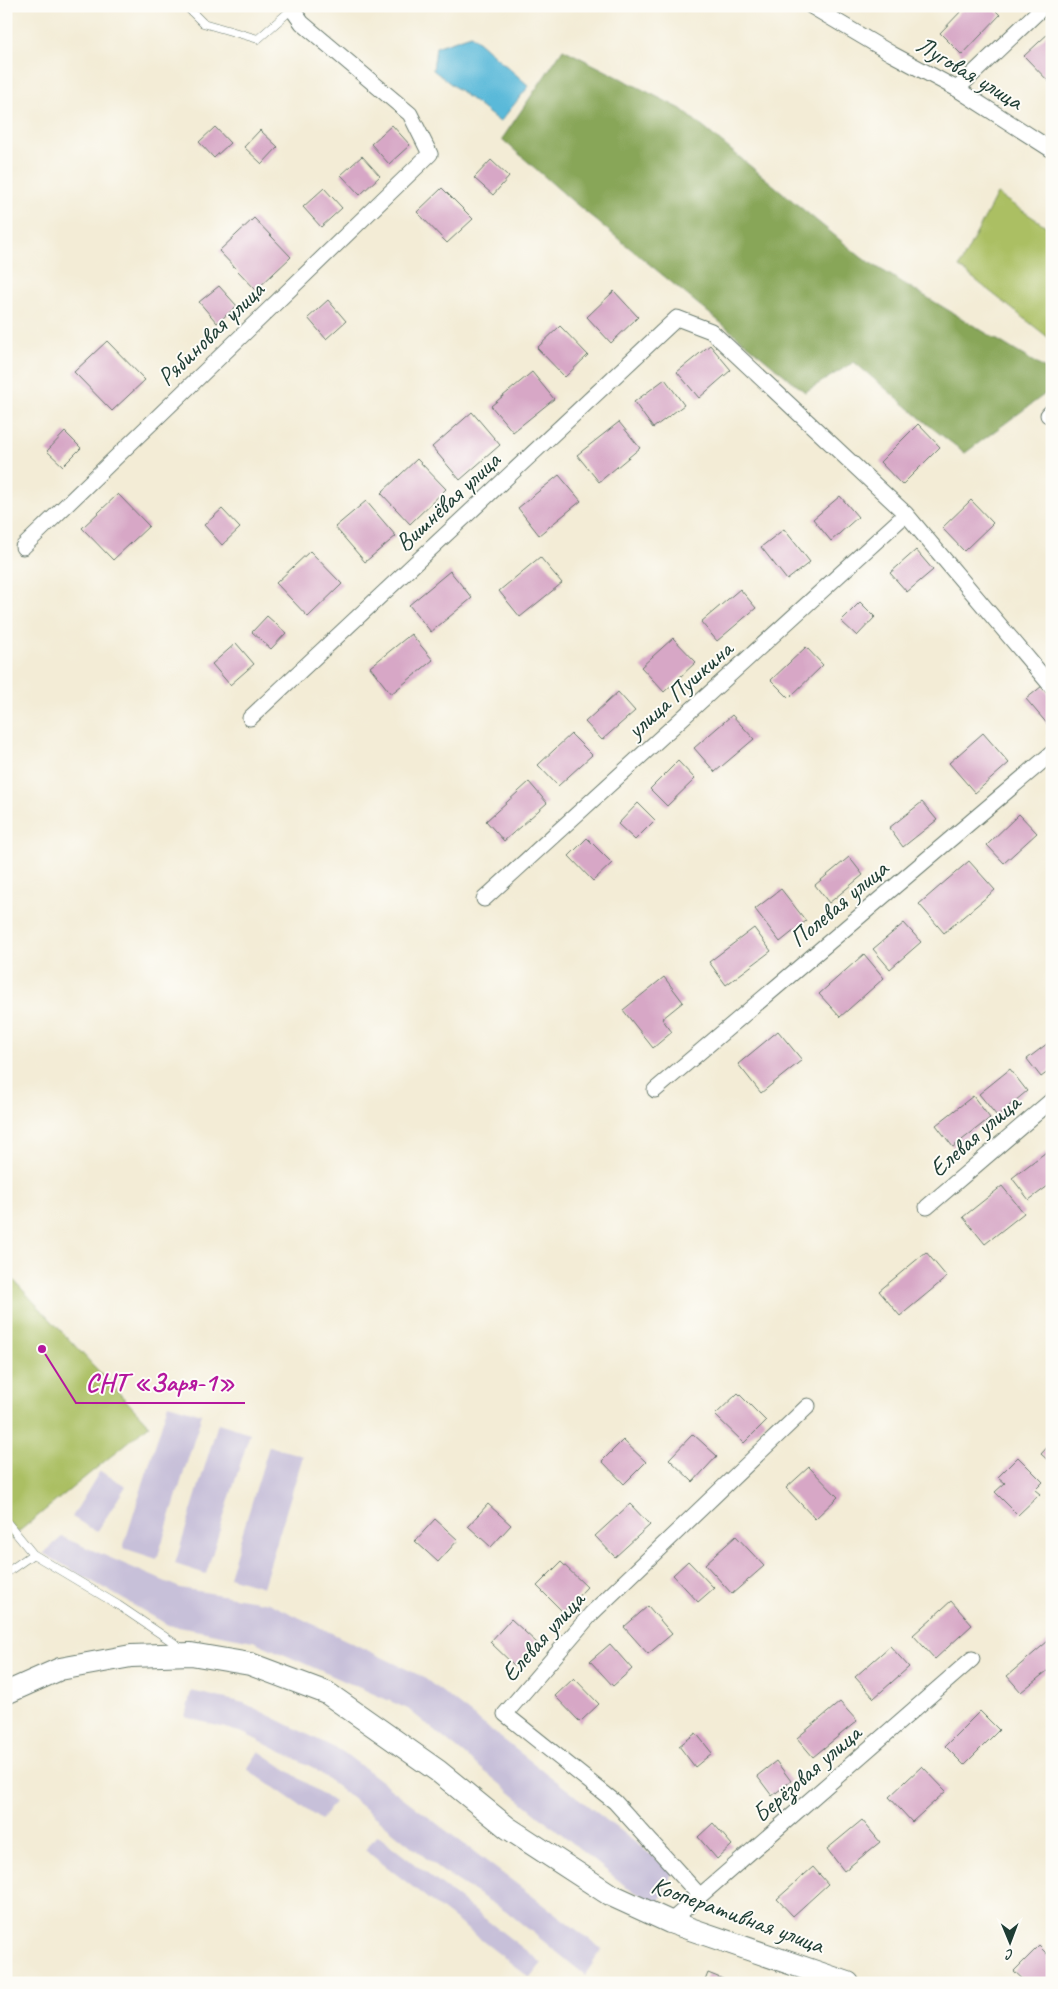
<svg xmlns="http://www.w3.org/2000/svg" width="1058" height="1989" viewBox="0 0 1058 1989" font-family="Caveat,sans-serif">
	<rect width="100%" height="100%" fill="#fdfcf7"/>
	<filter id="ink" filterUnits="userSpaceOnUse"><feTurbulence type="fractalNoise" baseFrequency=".02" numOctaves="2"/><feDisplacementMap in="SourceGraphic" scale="10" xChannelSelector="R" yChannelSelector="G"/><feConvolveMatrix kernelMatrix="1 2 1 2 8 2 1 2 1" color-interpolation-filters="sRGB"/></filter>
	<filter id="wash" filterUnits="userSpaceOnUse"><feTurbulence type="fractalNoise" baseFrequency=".0096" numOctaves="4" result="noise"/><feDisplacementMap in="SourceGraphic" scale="20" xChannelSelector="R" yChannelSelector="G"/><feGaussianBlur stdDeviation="1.12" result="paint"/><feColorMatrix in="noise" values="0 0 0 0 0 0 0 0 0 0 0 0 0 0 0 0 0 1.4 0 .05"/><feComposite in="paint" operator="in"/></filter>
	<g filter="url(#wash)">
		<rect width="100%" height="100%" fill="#f3ecd6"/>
		<path fill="#c7c0d9" d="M 168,1404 L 202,1414 L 157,1559 L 123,1548 Z
			M 218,1423 L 250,1433 L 206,1574 L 175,1564 Z
			M 269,1446 L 303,1456 L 263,1587 L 229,1577 Z
			M 100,1471 L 126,1486 L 97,1532 L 72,1517 Z
			M 62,1537 L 180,1588 L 269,1603 L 423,1677 L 673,1872 L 658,1904 L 629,1889 L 408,1709 L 253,1641 L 168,1625 L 43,1553 Z
			M 191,1691 L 244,1703 L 343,1752 L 602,1949 L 585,1975 L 511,1915 L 442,1871 L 314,1768 L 243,1733 L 185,1717 Z
			M 259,1751 L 334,1802 L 321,1820 L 247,1769 Z
			M 377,1835 L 542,1963 L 530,1978 L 365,1850 Z"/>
		<path fill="#abbf63" stroke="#657e4c" d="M 997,194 L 1052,230 L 1052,335 L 1049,338 L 959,267 Z
			M 6,1272 L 149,1425 L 6,1542 Z"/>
		<path fill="#88a659" stroke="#547246" d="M 563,49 L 681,109 L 862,258 L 1052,373 L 1052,389 L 965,453 L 931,427 L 854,362 L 805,392 L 570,199 L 502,139 Z"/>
		<path fill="#5ab9d9" stroke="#3c7b86" d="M 471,35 L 529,86 L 500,122 L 433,70 L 436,47 Z"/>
		<g id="blocks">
			<path fill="#d7a7c6" d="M 966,6 L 991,6 L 1000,15 L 962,55 L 940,33 Z
				M 1052,30 L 1052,85 L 1024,56 Z
				M 392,125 L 410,145 L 389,164 L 371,144 Z
				M 215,127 L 230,143 L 214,158 L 199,142 Z
				M 260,130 L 278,147 L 262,164 L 244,147 Z
				M 362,156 L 380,176 L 360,195 L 341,175 Z
				M 491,160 L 509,177 L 493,195 L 474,178 Z
				M 324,188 L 342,208 L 321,227 L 303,207 Z
				M 442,188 L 473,219 L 447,243 L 417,212 Z
				M 254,218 L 291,257 L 256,290 L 219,251 Z
				M 219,286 L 237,306 L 217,323 L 199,302 Z
				M 614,291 L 638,317 L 611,343 L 587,317 Z
				M 328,300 L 346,321 L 326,339 L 308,318 Z
				M 560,326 L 588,355 L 565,377 L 537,348 Z
				M 107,341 L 145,380 L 112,411 L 74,372 Z
				M 710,345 L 731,370 L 699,398 L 677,372 Z
				M 532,372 L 554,399 L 513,432 L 491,406 Z
				M 665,379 L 684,405 L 653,428 L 634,402 Z
				M 472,412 L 500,445 L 460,480 L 432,447 Z
				M 619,422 L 640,448 L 599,482 L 577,455 Z
				M 918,424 L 940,447 L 902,485 L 880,462 Z
				M 65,432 L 81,448 L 63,466 L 47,451 Z
				M 417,459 L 446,489 L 410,524 L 381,493 Z
				M 559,475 L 581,501 L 539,535 L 518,508 Z
				M 118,494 L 149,526 L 113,560 L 82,528 Z
				M 840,496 L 858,517 L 831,541 L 813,519 Z
				M 971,500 L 993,523 L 964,551 L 942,528 Z
				M 366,501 L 396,536 L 365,562 L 335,527 Z
				M 222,509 L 240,528 L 222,545 L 204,525 Z
				M 784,529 L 810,562 L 787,580 L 761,547 Z
				M 916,550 L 933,570 L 907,592 L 890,573 Z
				M 310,551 L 342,584 L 308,617 L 276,583 Z
				M 540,557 L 562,583 L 520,617 L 499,591 Z
				M 450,571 L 472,598 L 431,632 L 409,605 Z
				M 740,589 L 756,608 L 717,641 L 701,622 Z
				M 860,602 L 875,617 L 857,636 L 841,621 Z
				M 267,616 L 286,633 L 271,649 L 252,632 Z
				M 411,634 L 433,660 L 391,694 L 370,667 Z
				M 673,638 L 696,662 L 664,692 L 641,667 Z
				M 236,643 L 254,664 L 230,685 L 212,664 Z
				M 806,647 L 823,665 L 789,698 L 771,680 Z
				M 1042,686 L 1052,698 L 1052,723 L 1049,726 L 1026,699 Z
				M 618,692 L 635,711 L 602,740 L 585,722 Z
				M 732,715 L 754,739 L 715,772 L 694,748 Z
				M 983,733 L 1009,763 L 975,793 L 949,763 Z
				M 571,734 L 592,755 L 558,786 L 538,765 Z
				M 678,761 L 695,779 L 667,806 L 650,789 Z
				M 529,782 L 547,803 L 504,841 L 486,821 Z
				M 922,802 L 937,820 L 903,847 L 889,828 Z
				M 638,803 L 655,820 L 635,840 L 618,824 Z
				M 1019,814 L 1037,833 L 1004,863 L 987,845 Z
				M 587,838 L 612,863 L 593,881 L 569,856 Z
				M 849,857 L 863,875 L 829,903 L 815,885 Z
				M 969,861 L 995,890 L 944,933 L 919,904 Z
				M 781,889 L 806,921 L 780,942 L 755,909 Z
				M 904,923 L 921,942 L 890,969 L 873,949 Z
				M 754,928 L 771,951 L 726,985 L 709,962 Z
				M 864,954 L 884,978 L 840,1017 L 819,994 Z
				M 664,977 L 683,1002 L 662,1019 L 672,1032 L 653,1048 L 623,1010 Z
				M 778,1031 L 802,1060 L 761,1093 L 738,1064 Z
				M 1052,1040 L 1052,1069 L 1041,1077 L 1027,1059 Z
				M 1010,1069 L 1027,1091 L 997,1116 L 979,1094 Z
				M 973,1096 L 990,1118 L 953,1147 L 936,1125 Z
				M 1046,1152 L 1052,1159 L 1052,1183 L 1029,1200 L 1012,1178 Z
				M 1002,1186 L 1024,1213 L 985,1244 L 963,1217 Z
				M 926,1252 L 947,1277 L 900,1316 L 879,1291 Z
				M 738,1393 L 766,1421 L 744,1443 L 715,1415 Z
				M 693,1434 L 717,1456 L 693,1482 L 669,1459 Z
				M 623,1440 L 646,1462 L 624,1484 L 602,1461 Z
				M 1052,1442 L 1052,1464 L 1041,1454 Z
				M 1018,1457 L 1043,1482 L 1035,1490 L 1040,1494 L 1018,1515 L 995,1492 L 1005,1483 L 998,1477 Z
				M 809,1467 L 838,1497 L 815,1519 L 786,1488 Z
				M 488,1504 L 511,1525 L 491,1547 L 468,1526 Z
				M 630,1504 L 650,1525 L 615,1557 L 595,1536 Z
				M 435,1519 L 458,1540 L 438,1562 L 415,1541 Z
				M 736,1536 L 764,1566 L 732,1594 L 705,1564 Z
				M 688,1561 L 714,1588 L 698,1602 L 673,1575 Z
				M 561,1562 L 587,1587 L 563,1612 L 537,1586 Z
				M 951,1601 L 972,1625 L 935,1659 L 913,1635 Z
				M 648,1606 L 672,1634 L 648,1654 L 624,1627 Z
				M 511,1619 L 537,1643 L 515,1666 L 490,1642 Z
				M 1048,1641 L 1052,1646 L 1052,1667 L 1021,1692 L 1007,1676 Z
				M 610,1644 L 632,1669 L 613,1686 L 590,1661 Z
				M 890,1646 L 909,1667 L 874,1698 L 855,1677 Z
				M 574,1678 L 599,1704 L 580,1722 L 555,1696 Z
				M 840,1702 L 857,1721 L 813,1757 L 797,1738 Z
				M 980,1711 L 999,1730 L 964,1765 L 945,1746 Z
				M 696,1733 L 712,1753 L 695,1767 L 679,1746 Z
				M 776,1761 L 791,1781 L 772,1796 L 757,1776 Z
				M 922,1766 L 946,1791 L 912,1822 L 889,1797 Z
				M 862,1820 L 880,1842 L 844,1871 L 827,1849 Z
				M 713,1823 L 732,1845 L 717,1859 L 698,1837 Z
				M 813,1867 L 828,1884 L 793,1916 L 777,1899 Z
				M 1039,1946 L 1052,1959 L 1052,1976 L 1045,1983 L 1027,1983 L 1014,1971 Z
				M 708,1973 L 733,1983 L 704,1983 Z"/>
		</g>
	</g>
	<g filter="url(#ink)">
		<use href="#blocks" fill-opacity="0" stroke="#697a6d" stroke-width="1"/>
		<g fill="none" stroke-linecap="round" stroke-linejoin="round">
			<defs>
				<path id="lane" d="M 186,6 L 203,23 L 258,39 L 292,9
					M 6,1521 L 33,1554 L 118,1605 L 183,1649
					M 6,1573 L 33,1554"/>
				<path id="street" d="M 811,6 L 892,54 L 957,89 L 1052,150
					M 957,89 L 1044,6
					M 1048,415 L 1052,411
					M 23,547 L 430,154 L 410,114 L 302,23 L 292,9 L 293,6
					M 250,718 L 677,318 L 711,331 L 906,514 L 1052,687
					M 484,899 L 906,514
					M 655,1090 L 1052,753
					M 927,1207 L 1052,1100
					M 700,1896 L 615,1802 L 505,1714 L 591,1614 L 808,1406
					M 670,1922 L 972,1659"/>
				<path id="secondary" d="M 6,1693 L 60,1669 L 131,1656 L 191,1654 L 250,1664 L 327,1693 L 438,1771 L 508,1828 L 609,1894 L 670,1922 L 848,1983"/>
			</defs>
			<use href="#lane" stroke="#697a6d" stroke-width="9"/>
			<use href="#street" stroke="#697a6d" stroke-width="17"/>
			<use href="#secondary" stroke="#697a6d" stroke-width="24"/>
			<use href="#lane" stroke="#fff" stroke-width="8"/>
			<use href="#street" stroke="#fff" stroke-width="15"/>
			<use href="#secondary" stroke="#fff" stroke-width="22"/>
		</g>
	</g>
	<g text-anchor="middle" stroke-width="4" stroke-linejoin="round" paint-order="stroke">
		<g font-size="25" fill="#1f3d34" stroke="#fdfcf7">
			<text transform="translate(970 72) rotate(31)" y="9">Луговая улица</text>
			<text transform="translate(210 333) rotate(-44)" y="9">Рябиновая улица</text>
			<text transform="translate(447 501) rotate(-43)" y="9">Вишнёвая улица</text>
			<text transform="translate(679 689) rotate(-42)" y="9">улица Пушкина</text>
			<text transform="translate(838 903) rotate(-40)" y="9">Полевая улица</text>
			<text transform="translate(974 1135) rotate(-41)" y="9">Елевая улица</text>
			<text transform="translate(542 1636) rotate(-48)" y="9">Елевая улица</text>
			<text transform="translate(806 1773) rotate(-41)" y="9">Берёзовая улица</text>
			<text transform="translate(738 1914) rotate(20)" y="9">Кооперативная улица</text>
		</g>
	</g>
	<path fill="none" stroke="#b5179e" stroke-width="2" d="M42 1349L76 1403H245"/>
	<circle fill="#b5179e" stroke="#fdfcf7" stroke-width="2" cx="42" cy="1349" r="5"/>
	<g font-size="26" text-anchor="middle" font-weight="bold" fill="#b5179e" stroke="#fdfcf7" stroke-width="4" stroke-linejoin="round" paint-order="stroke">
		<text x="160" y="1391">СНТ «Заря-1»</text>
	</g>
	<rect width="1058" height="1989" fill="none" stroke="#fdfcf7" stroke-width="25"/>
	<g transform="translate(1010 1942) rotate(179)" stroke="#fdfcf7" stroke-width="4" paint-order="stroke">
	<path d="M0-4L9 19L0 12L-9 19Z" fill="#1f3d34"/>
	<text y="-8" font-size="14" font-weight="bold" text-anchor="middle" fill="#1f3d34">С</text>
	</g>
</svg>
